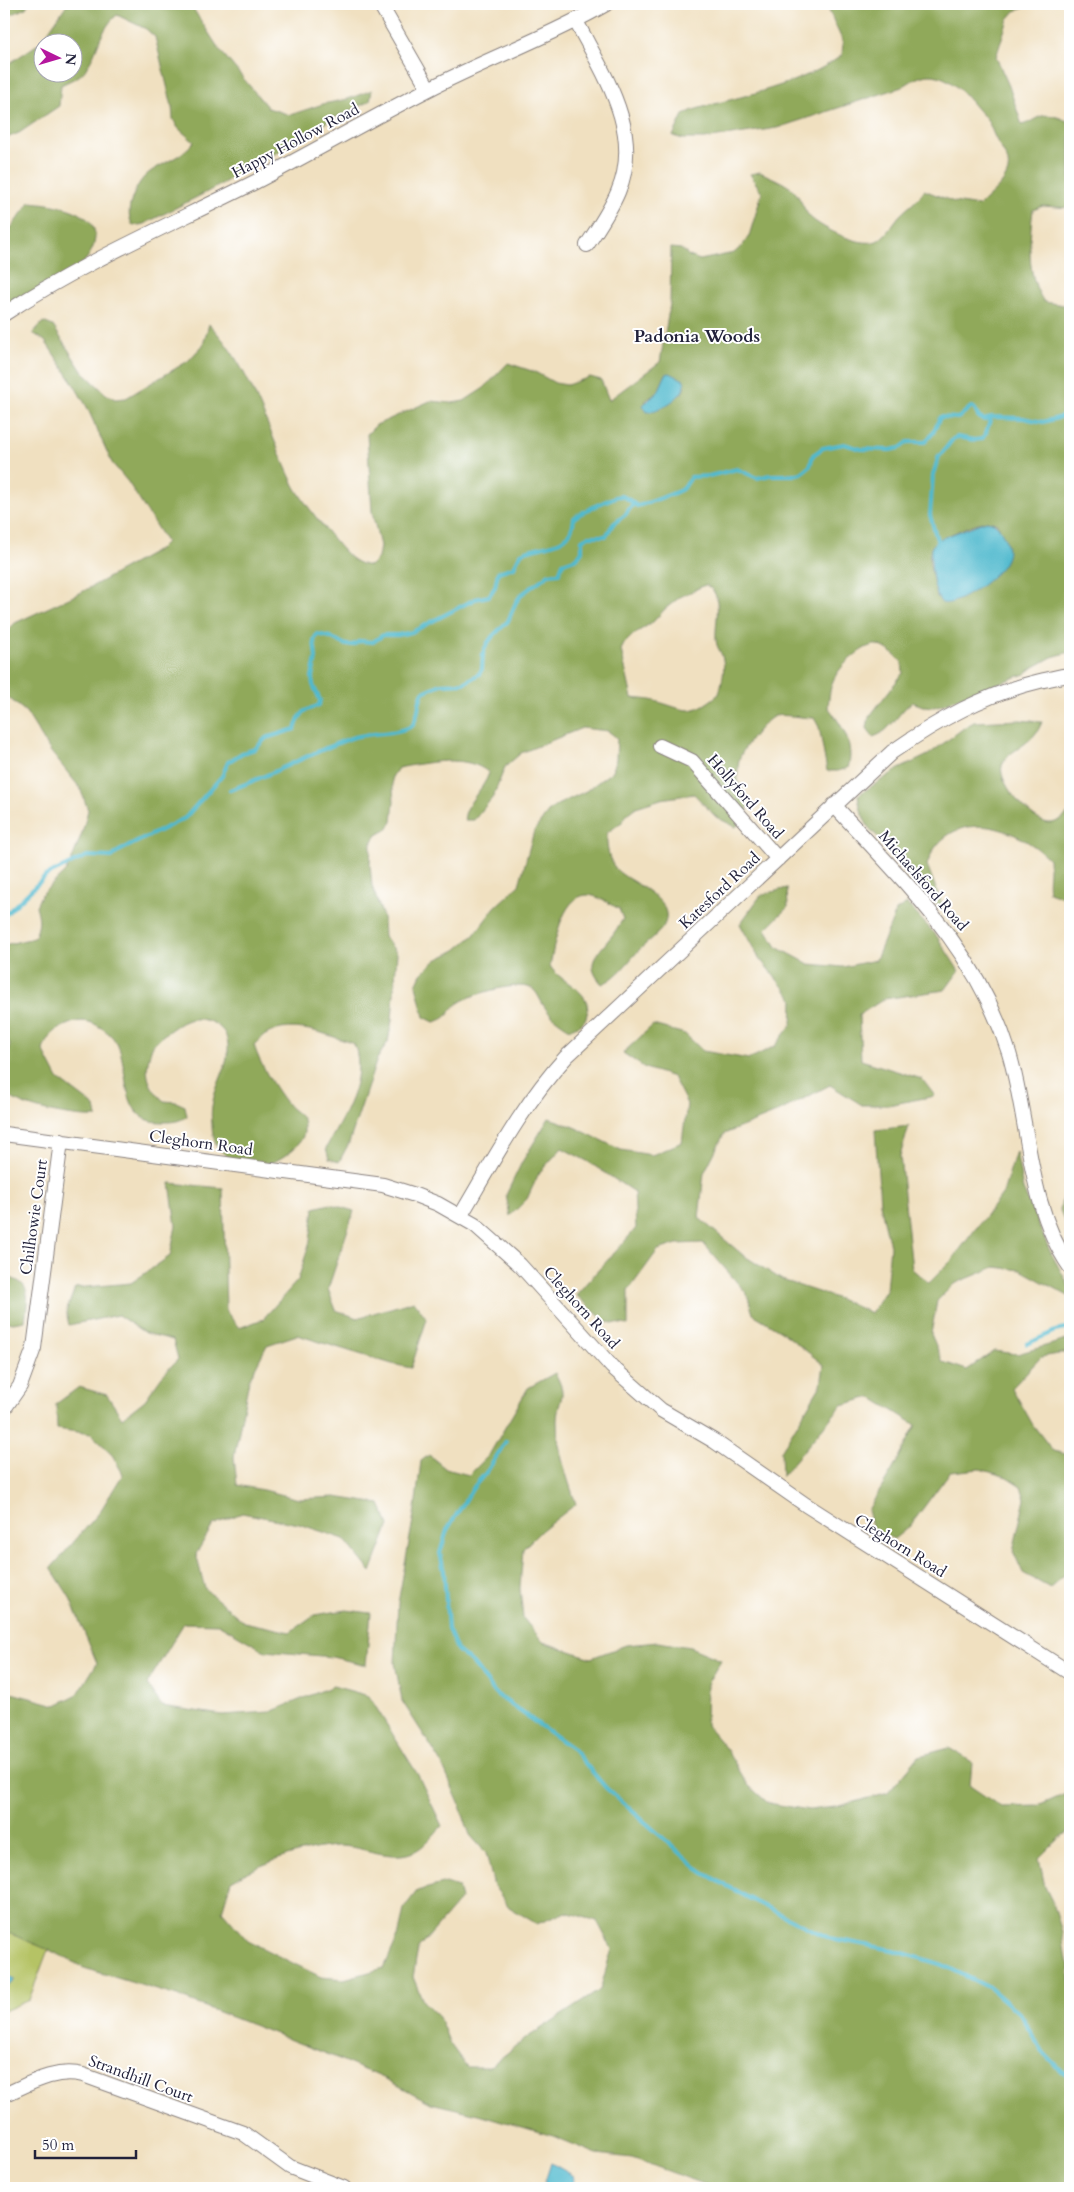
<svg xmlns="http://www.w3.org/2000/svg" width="1074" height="2192" viewBox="0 0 1074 2192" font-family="Cardo,serif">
	<rect width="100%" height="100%" fill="#fff"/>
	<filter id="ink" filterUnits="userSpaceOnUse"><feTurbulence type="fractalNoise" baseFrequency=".02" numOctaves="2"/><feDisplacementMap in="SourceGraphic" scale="10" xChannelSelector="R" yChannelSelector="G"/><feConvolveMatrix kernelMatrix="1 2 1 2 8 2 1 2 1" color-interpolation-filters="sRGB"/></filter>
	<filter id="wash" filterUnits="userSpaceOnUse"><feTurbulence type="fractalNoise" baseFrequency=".0096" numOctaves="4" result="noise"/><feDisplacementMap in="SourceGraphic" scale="20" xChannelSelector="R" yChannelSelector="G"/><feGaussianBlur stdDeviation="1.12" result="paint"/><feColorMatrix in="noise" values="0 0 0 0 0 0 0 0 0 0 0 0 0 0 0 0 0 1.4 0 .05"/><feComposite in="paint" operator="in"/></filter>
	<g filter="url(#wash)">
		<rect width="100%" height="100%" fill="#f0e0c0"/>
		<path fill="#b5c365" stroke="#6c7250" d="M 4,1929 L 49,1947 L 29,2000 L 4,2011 Z"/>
		<path fill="#90a95a" stroke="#59664a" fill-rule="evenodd" d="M 4,4 L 28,4 L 26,8 L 6,17 L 4,16 Z
			M 67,4 L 192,4 L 194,10 L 219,49 L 268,108 L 290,115 L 323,104 L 348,99 L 372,90 L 370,101 L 328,121 L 305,137 L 207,192 L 144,224 L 133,226 C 127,215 129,207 133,196 C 143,171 154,170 176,157 C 182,154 189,147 194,142 L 178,128 L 173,119 L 172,106 L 155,37 L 146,29 L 117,15 C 97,31 96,64 79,76 C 74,79 67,82 61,85 L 59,106 L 19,133 L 4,139 L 4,67 L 41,42 ZM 72,42 L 72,72 L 42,72 L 42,42 Z
			M 826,4 L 1036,4 L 1015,11 L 1008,19 L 996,57 L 1009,86 L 1022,125 C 1030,123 1035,118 1042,116 C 1051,113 1062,119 1070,122 L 1070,208 L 1043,206 L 1033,210 C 1029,242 1026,275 1044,302 L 1070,306 L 1070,652 L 1052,657 L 1034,667 L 1025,674 L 965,695 L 944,704 L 934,707 L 923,706 L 912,702 C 898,712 891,732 873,737 L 867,728 L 869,717 L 903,673 L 902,662 C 895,656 887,647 877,645 C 865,643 840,666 835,677 C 830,685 829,698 828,707 C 842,725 855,745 848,768 L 838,771 L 827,771 L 819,727 L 814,718 C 803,718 784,714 775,716 C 765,719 741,750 739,760 C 738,765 737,775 738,780 C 738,783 742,787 743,790 C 752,806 748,815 736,827 L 716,817 L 694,794 L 661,799 L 636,807 L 628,813 L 622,822 L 607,833 C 606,846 609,864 619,872 C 633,884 679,901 663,927 C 658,934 648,942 641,948 C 629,960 618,978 602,984 C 584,964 596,956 609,939 C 615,933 618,926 623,919 L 619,909 C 610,904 597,895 587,895 C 561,896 554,947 550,966 C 560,983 593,990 587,1014 C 585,1024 578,1026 570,1029 C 560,1023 550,1016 544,1006 C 541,1002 538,994 534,990 C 522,979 473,994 460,1002 C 448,1010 451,1018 434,1022 L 424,1017 L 416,985 L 421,974 L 436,960 L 456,950 L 474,935 L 495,907 L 519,885 L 534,831 L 548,812 L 557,805 L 586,791 L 613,771 L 616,759 L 617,738 L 608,731 L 582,728 L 521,753 L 505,767 L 493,797 L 474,820 L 464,820 C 466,801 483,791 489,773 C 467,753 425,763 398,768 L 392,777 L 394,801 L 392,822 L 386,830 L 377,835 L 371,844 L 370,865 L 372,886 L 383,917 L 384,937 L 397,953 L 392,1020 L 388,1042 L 377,1059 L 349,1143 L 339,1162 L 329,1159 L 326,1148 C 342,1118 368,1080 354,1044 C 322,1033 280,1014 254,1045 C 259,1063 275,1089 287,1104 C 291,1110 300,1114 303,1120 C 304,1123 304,1129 304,1132 C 302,1149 271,1166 255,1168 C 241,1169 225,1157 217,1146 C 213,1139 212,1131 212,1124 C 211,1116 211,1109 213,1101 C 217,1080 234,1058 226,1036 C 221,1023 201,1016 188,1020 C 179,1023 172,1029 165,1034 C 160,1038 155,1041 152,1047 C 144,1070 145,1084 164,1101 L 176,1102 L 185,1106 L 187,1116 C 179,1122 173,1122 162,1122 C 121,1123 129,1075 119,1048 C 115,1038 107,1031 98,1026 C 89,1020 79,1020 69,1024 C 55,1030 48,1035 43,1050 L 58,1079 L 95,1107 L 97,1117 C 80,1119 10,1108 5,1090 C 1,1077 8,1057 10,1044 L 4,1034 L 4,945 L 34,938 C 40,926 40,919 36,906 L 41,895 L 65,872 L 71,862 L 83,830 L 88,810 L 80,788 L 51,752 L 26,712 L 4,694 L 4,634 L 15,623 L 80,593 L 158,550 L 166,542 L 128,482 L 112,463 L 87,407 L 70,378 L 45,341 L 33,333 L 43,322 L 53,326 L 82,371 L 106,394 L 115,399 L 126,398 L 188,361 L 203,345 L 209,324 C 252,368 267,430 294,485 C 301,499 340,550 352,559 C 358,563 363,565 370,566 L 378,558 L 380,546 L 372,512 L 367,434 L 376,425 L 430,401 L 452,403 L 464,401 L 484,388 L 508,363 L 535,372 L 555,383 L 567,385 L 590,377 L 601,380 L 609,400 L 660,362 L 670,304 L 671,248 L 681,249 L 689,256 L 700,260 L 734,253 L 743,245 L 749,236 L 762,193 L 750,174 L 760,172 C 770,177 782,181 791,188 C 801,196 802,208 810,217 C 821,228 866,251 880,239 C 888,233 893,223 900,215 C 909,206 918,201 924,190 L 954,202 L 979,206 C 989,196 1005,184 1008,171 C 1011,159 1000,149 996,139 C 993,134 991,127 988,121 C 986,117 981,114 978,110 C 966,96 950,75 930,75 C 919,75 910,82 902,87 L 777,128 L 705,139 L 683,139 L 673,136 L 683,115 L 693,110 C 740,96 803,85 842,55 L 843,42 ZM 666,374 L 685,387 L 682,393 L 659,409 L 645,401 L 658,392 ZM 987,521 L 996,523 L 999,527 L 997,572 L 986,580 L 937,597 C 932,565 916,548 954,533 C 964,528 975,523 987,521 ZM 705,585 C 727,592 712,629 717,645 C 718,649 721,652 722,656 C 726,668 722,681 719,694 C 689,718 688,710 655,701 C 648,699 639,699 632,698 L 621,650 L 624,644 L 634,634 L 653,622 L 665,609 L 680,597 Z
			M 30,202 C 54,204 103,210 94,244 C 92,252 84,264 77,269 C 55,285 28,297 4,310 L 4,237 Z
			M 1020,720 L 1042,722 C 1033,747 1005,750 1002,766 C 997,783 1034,825 1051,823 C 1059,822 1064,817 1070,812 L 1070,892 L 1060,896 L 1049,892 C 1047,880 1050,871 1049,859 C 1021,830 964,808 935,848 C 931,853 929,860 927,865 L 943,907 C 917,897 902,866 885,845 C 881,839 874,834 869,828 C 863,819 859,805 858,795 L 897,770 L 928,755 L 965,727 L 974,722 Z
			M 787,888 L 788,907 L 766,929 L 777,947 L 809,964 L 843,967 L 876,960 L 896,911 L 907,904 L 936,935 L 959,971 L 945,990 L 884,999 L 859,1015 L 861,1060 L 922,1079 L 935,1096 L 888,1105 L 862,1105 L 830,1085 L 774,1114 L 724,1134 L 704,1173 L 699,1218 L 743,1255 L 782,1280 L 839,1299 L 871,1313 L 886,1290 L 890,1246 L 880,1204 L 875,1130 L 909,1126 L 900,1156 L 912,1269 L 929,1283 L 951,1261 L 1003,1193 L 1016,1151 L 1023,1189 L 1050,1251 L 1070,1288 L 1070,1297 L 1021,1270 L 995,1267 L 954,1284 L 937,1301 L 931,1334 L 943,1362 L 967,1370 L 994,1351 L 1017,1354 L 1070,1339 L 1070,1352 L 1041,1357 L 1012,1388 L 1033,1425 L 1053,1451 L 1070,1455 L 1070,1571 L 1050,1588 L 1023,1573 L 1013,1551 L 1025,1499 L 1021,1486 L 1007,1477 L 980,1469 L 950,1472 L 910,1526 L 894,1539 L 873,1530 L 868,1510 L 893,1469 L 916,1425 L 871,1397 L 842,1405 L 782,1476 L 781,1451 L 821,1385 L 824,1365 L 781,1331 L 753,1314 L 747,1294 L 703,1243 L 677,1244 L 658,1250 L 628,1291 L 628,1325 L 606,1322 L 576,1295 C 595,1272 617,1252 636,1228 L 634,1192 L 587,1161 L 562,1148 L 539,1173 L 527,1199 L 510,1216 L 506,1195 L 522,1162 L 549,1118 L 572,1126 L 621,1150 L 652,1155 L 682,1142 L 687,1104 L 673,1077 L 645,1068 L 623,1053 L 653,1025 L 685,1034 L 703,1051 L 749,1059 L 775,1046 L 792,1024 L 793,999 L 759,958 L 740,924 L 761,895 Z
			M 170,1183 L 223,1188 L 226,1311 L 239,1328 L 263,1319 L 298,1280 L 310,1241 L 314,1208 L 330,1204 L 354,1211 L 328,1289 L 336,1310 L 357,1318 L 414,1301 L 427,1319 L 411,1368 L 392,1364 L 297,1335 L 267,1345 L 249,1380 L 234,1457 L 237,1485 L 268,1491 L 299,1499 L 335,1497 L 380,1504 L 389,1525 L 371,1572 L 344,1539 L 299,1524 L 242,1513 L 213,1525 L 196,1554 L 205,1589 L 244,1622 L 290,1632 L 314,1615 L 346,1610 L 371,1613 L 366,1665 L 332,1657 L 265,1651 L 218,1624 L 184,1623 L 147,1684 L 162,1706 L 222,1715 L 270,1712 L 333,1686 L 369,1696 L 418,1775 L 442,1826 C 434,1834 426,1845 417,1850 C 393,1864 362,1845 337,1846 C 298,1849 264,1863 231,1881 L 222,1911 L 248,1941 L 321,1977 L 344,1979 L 384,1968 L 399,1934 L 404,1908 L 417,1891 L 446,1883 L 458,1887 L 461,1899 L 418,1949 L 413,1977 L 423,2001 L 439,2017 L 450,2044 L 467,2067 L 489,2067 L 528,2037 L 600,1990 L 612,1949 L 597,1921 L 566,1912 L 537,1924 L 509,1907 L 494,1886 L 486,1853 L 470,1835 L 459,1803 L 441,1762 L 402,1701 L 395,1663 L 398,1603 L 415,1509 L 421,1461 L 429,1455 L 446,1469 L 469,1475 L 489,1455 L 528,1388 L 555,1373 C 569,1398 558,1396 557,1421 C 557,1450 567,1477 576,1504 L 542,1530 L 523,1549 L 520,1588 L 523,1618 L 543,1642 L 591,1658 L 626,1645 L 658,1642 L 690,1647 L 721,1660 L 707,1684 L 706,1725 L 727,1750 L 748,1785 L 768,1803 L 809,1810 L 835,1807 L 888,1793 L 919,1756 L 949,1748 L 972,1762 L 970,1786 L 1001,1807 L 1038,1806 L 1070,1792 L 1070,1831 L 1060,1837 L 1039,1858 L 1045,1887 L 1053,1903 L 1062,1932 L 1066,1960 L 1070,1965 L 1070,2188 L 715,2188 L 632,2158 L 597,2154 L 553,2136 L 478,2114 L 431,2103 L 388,2080 L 327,2054 L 177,1996 L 84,1968 L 58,1954 L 4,1931 L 4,1691 L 56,1705 L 78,1694 L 97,1663 L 69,1596 L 51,1568 L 99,1513 L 123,1474 L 111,1453 L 91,1434 L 57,1429 L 56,1404 L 79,1387 L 107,1395 L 122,1418 L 145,1400 L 162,1376 L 178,1359 L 173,1340 L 145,1333 L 118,1315 L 69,1325 L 66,1312 L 75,1288 L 131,1283 L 170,1256 L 176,1226 Z
			M 1070,1194 L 1070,1236 L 1060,1210 L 1062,1199 Z
			M 4,1277 C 33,1281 28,1297 25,1321 L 13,1323 L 4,1321 Z"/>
		<path fill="#50b9ce" stroke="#396e84" d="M 670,373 L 684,380 C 689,395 660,411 647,412 L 643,405 L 658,392 L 666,374 Z
			M 986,521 C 996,522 999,527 1003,535 C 1008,544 1010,552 1005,561 C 999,575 958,607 942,603 C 933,594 930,562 931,548 L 937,540 Z
			M 4,1972 L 14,1979 L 14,1981 L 4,1989 Z
			M 551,2163 L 574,2176 L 574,2181 L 580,2188 L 543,2188 Z"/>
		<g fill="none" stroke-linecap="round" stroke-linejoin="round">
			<path stroke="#50b9ce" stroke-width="4" d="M 937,540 L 930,515 L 933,475 L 938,458 L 953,439 L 957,437 L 974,440 L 982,439 L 986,433 L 991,417
				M 230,790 C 272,775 310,753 351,738 C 371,732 395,735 412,726 C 420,715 417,703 423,692 L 441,684 L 464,683 L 479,674 L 482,669 L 483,653 L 487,644 L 492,637 L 508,621 L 516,602 L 522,594 L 549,574 L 559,573 L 563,563 L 577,558 L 582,551 L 582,540 L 589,536 L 606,536 L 613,524 L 625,515 L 633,504
				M 4,916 L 47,875 L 87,856 L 112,857 L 119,851 L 185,818 L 222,776 L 228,762 L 242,753 L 255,749 L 266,738 L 295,729 L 299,718 L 305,711 L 319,705 L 320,700 L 313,685 L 312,677 L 316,658 L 314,640 L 317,634 L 330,637 L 346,645 L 353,645 L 360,641 L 373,642 L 383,635 L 398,635 L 412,632 L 475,599 L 489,596 L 495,587 L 498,572 L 514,567 L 521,553 C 542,543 572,549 574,518 C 579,513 615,496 620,496 C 627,496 632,503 637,506 C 643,505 681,491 684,488 C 686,485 689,480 691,477 L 709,476 L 737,469 L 757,478 L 770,475 L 793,475 L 801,473 L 810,466 L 813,455 L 823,448 L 844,444 L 861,449 L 890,450 L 900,448 L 908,442 L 925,442 L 933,433 L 940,417 L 958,418 L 971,407 L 974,408 L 979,418 L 985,420 L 991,417 L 1023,418 L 1043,422 L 1058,418 L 1070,411
				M 1027,1344 L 1055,1331 L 1070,1328
				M 506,1441 L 488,1470 L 473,1488 L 447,1530 L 440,1553 L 444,1571 L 448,1629 L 457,1650 L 473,1664 L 496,1694 L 573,1749 L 606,1788 L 702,1872 L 756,1902 L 829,1938 L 893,1950 L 943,1965 L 990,1988 L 1019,2013 L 1042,2051 L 1061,2071 L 1070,2076"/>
		</g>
	</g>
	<g filter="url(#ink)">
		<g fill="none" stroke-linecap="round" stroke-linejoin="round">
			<defs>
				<path id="minor" d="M 380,4 L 429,89
					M 576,21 C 603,74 644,131 618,192 C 610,211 598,228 587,245
					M 4,314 C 83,262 170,225 255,182 C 313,152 370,119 429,89 C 487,59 549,37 606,4
					M 660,746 L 692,761 L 778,859
					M 834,805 C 905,883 977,949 1009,1053 C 1030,1123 1027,1205 1070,1267
					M 4,1134 L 383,1185 L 415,1195 L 438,1204 L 475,1225 L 520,1265 L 612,1367 L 661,1410 L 714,1441 L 806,1505 L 1070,1673
					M 461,1215 C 493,1161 523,1104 566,1057 L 892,752 C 938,720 985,694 1040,681 C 1050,679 1060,676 1070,675
					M 4,1409 L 20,1386 L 34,1348 L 61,1141
					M 4,2095 C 29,2084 55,2068 83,2075 L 243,2133 L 290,2167 L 344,2188"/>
			</defs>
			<use href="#minor" stroke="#89817e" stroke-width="16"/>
			<use href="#minor" stroke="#fff" stroke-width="14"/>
		</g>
	</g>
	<g text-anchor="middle" stroke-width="4" stroke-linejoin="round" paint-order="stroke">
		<g font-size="16" fill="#22223b" stroke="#fff">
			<text transform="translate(295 140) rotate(-28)" y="6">Happy Hollow Road</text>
			<text transform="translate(746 796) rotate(49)" y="6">Hollyford Road</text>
			<text transform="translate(924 880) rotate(49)" y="6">Michaelsford Road</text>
			<text transform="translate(719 890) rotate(-43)" y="6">Katesford Road</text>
			<text transform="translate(201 1142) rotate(8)" y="6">Cleghorn Road</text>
			<text transform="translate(33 1217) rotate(-82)" y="6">Chilhowie Court</text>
			<text transform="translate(582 1307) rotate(48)" y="6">Cleghorn Road</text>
			<text transform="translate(901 1545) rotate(32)" y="6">Cleghorn Road</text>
			<text transform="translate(141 2078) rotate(20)" y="6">Strandhill Court</text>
		</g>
		<g font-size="18" font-weight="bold" fill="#22223b" stroke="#fff">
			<text x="697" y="342">Padonia Woods</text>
		</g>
	</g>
	<rect width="1074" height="2192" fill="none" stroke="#fff" stroke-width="20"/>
	<g transform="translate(58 58) rotate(95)"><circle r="24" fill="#ffffff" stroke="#a7a7b1"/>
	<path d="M0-4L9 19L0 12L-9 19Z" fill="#b5179e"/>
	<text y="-8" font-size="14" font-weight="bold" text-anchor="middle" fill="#22223b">N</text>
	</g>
	<path d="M35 2150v8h101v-8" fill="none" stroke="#22223b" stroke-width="2.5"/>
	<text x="42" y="2150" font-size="15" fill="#22223b" stroke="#ffffff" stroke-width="4" paint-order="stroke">50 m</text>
</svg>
